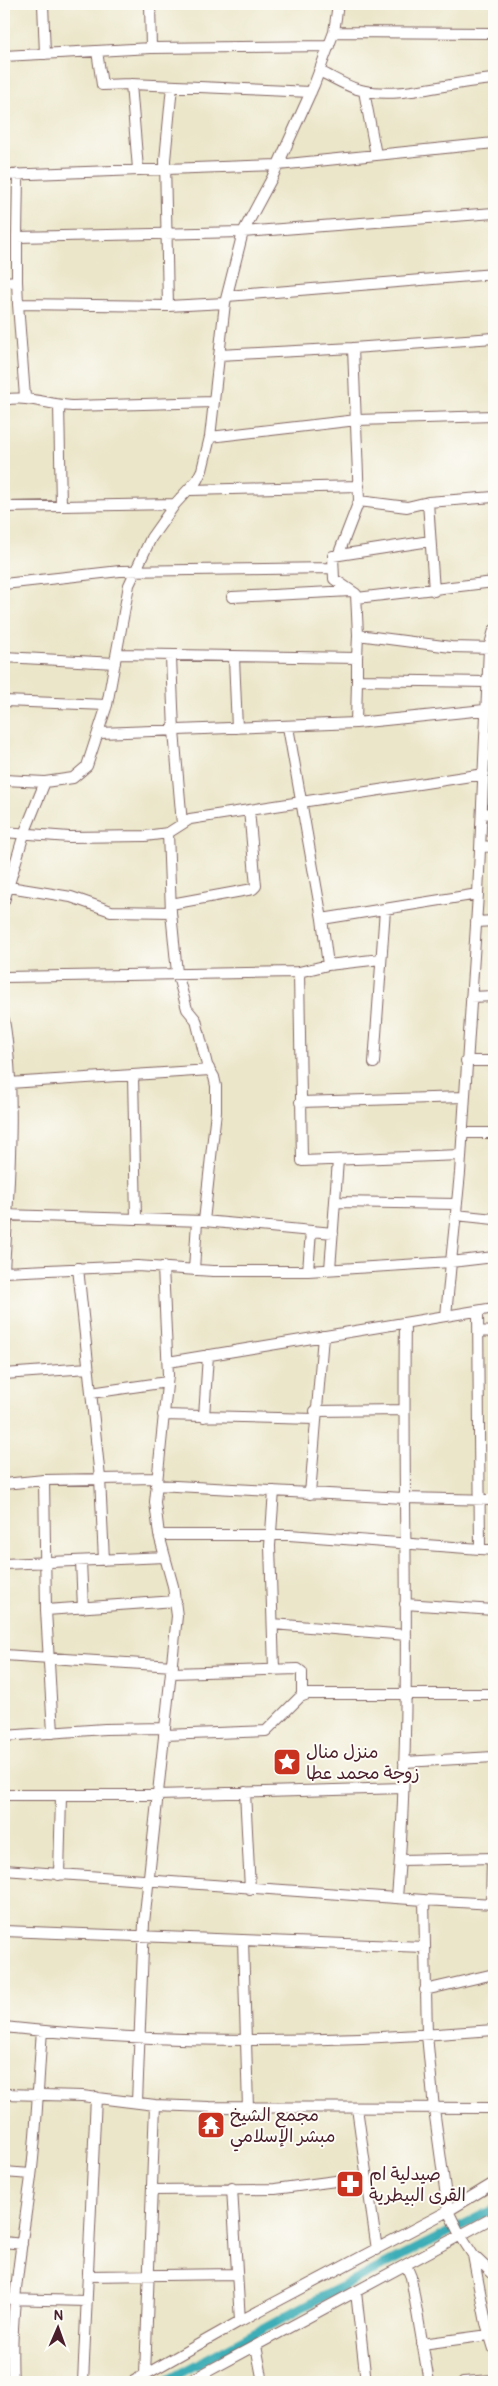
<svg xmlns="http://www.w3.org/2000/svg" width="498" height="2386" viewBox="0 0 498 2386" font-family="Pangolin,'Playpen Sans Arabic',sans-serif">
	<rect width="100%" height="100%" fill="#fdfcf7"/>
	<filter id="ink" filterUnits="userSpaceOnUse"><feTurbulence type="fractalNoise" baseFrequency=".02" numOctaves="2"/><feDisplacementMap in="SourceGraphic" scale="10" xChannelSelector="R" yChannelSelector="G"/><feConvolveMatrix kernelMatrix="1 2 1 2 8 2 1 2 1" color-interpolation-filters="sRGB"/></filter>
	<filter id="wash" filterUnits="userSpaceOnUse"><feTurbulence type="fractalNoise" baseFrequency=".0096" numOctaves="4" result="noise"/><feDisplacementMap in="SourceGraphic" scale="20" xChannelSelector="R" yChannelSelector="G"/><feGaussianBlur stdDeviation="1.12" result="paint"/><feColorMatrix in="noise" values="0 0 0 0 0 0 0 0 0 0 0 0 0 0 0 0 0 1.4 0 .05"/><feComposite in="paint" operator="in"/></filter>
	<g filter="url(#wash)">
		<rect width="100%" height="100%" fill="#ebe6c9"/>
		<g fill="none" stroke-linecap="round" stroke-linejoin="round">
			<path stroke="#3daeb7" stroke-width="9" d="M 164,2382 L 312,2302 L 494,2209"/>
		</g>
	</g>
	<g filter="url(#ink)">
		<g fill="none" stroke-linecap="round" stroke-linejoin="round">
			<defs>
				<path id="minor" d="M 43,4 L 45,54
					M 150,4 L 151,48
					M 334,32 L 494,33
					M 97,51 L 102,85 L 131,84 L 311,92
					M 4,56 L 151,48 L 329,46
					M 319,71 C 332,77 344,85 357,89 C 396,101 454,81 494,79
					M 131,84 L 138,169
					M 364,91 L 376,155
					M 4,175 L 278,165 L 494,143
					M 17,237 L 18,174
					M 17,281 L 17,237 L 243,232 L 494,213
					M 4,282 L 17,281 L 18,304 L 168,306 L 225,303
					M 227,296 L 494,274
					M 18,304 L 25,397
					M 168,306 L 165,160 L 172,86
					M 353,348 L 494,338
					M 219,355 L 353,348 L 359,501 L 339,553
					M 4,400 C 30,395 47,405 72,406 L 214,402
					M 59,405 L 61,506
					M 210,437 L 357,420 L 494,416
					M 190,490 L 359,486
					M 359,501 L 407,507 L 428,502 L 494,497
					M 428,502 L 434,591
					M 4,507 L 175,504
					M 4,584 L 120,571 L 332,568
					M 232,597 L 351,591
					M 357,598 L 494,582
					M 358,635 L 356,594 L 334,579 L 333,556 L 430,541
					M 117,654 L 357,658 L 357,680 L 487,682
					M 4,657 L 115,663
					M 171,657 L 174,731 L 182,824
					M 234,658 L 237,728
					M 357,658 L 358,635 L 451,647 L 494,648
					M 4,701 L 107,705
					M 356,723 L 357,680
					M 288,727 L 322,919 L 328,965 L 299,972
					M 100,733 L 356,723 L 494,709
					M 4,780 L 45,782
					M 483,814 L 494,813
					M 4,832 L 69,837 L 145,836 L 168,833 L 190,819 L 484,774
					M 168,833 L 171,912 L 177,973 L 187,1009 L 196,1020 L 207,1065 L 214,1077 L 216,1086 L 216,1111 L 204,1221
					M 481,846 L 494,847
					M 9,887 L 71,897 L 111,911 L 171,912
					M 4,901 L 24,834 L 45,782 L 73,778 L 87,766 L 107,705 L 129,585 L 151,538 L 175,504 L 197,480 L 202,470 L 210,437 L 225,303 L 243,232 L 272,178 L 314,85 L 334,32 L 338,4
					M 171,904 L 253,889 L 256,886 L 249,810
					M 322,919 L 478,894
					M 476,922 L 494,921
					M 328,965 L 381,959
					M 4,977 L 299,972 L 302,1161 L 461,1155
					M 471,997 L 494,996
					M 4,1020 C 17,1097 8,1192 4,1271
					M 466,1061 L 494,1061
					M 374,1063 L 385,909
					M 133,1076 L 136,1218
					M 9,1083 L 210,1070
					M 300,1102 L 464,1097
					M 462,1133 L 494,1133
					M 335,1202 L 457,1204
					M 4,1215 L 204,1221 L 333,1233
					M 456,1215 L 494,1219
					M 78,1268 L 100,1478 L 104,1560
					M 330,1269 L 338,1160
					M 194,1270 L 197,1221
					M 308,1271 L 311,1231
					M 4,1272 L 137,1266 L 213,1271 L 308,1271 L 451,1262 L 460,1173 L 478,894 L 489,648 L 494,630
					M 478,1311 L 480,1549
					M 446,1316 L 451,1262 L 494,1257
					M 479,1331 L 494,1332
					M 168,1362 L 494,1308
					M 4,1374 L 88,1368
					M 91,1393 L 167,1382
					M 315,1411 L 404,1410
					M 163,1415 L 315,1419
					M 204,1417 L 208,1355
					M 44,1480 L 46,1610 L 53,1733
					M 4,1484 L 44,1480 L 156,1478
					M 156,1485 L 404,1498 L 494,1500
					M 274,1491 L 270,1546 L 274,1669
					M 310,1494 L 323,1336
					M 159,1535 L 289,1535 L 494,1550
					M 81,1561 L 83,1608
					M 4,1564 L 165,1557
					M 405,1604 L 494,1610
					M 46,1610 L 176,1601
					M 273,1624 L 406,1635
					M 4,1655 L 173,1666
					M 172,1673 L 298,1669 L 302,1672 L 302,1696
					M 164,1735 L 266,1731 L 300,1697 L 308,1694 L 494,1694
					M 4,1736 L 105,1729 L 164,1728
					M 404,1762 L 494,1757
					M 245,1792 L 250,1889
					M 4,1795 L 158,1795 L 403,1788
					M 401,1860 L 494,1858
					M 4,1870 L 424,1900 L 427,2035 L 434,2109 L 448,2211 L 460,2235 L 473,2255 L 486,2323 L 494,2349
					M 59,1875 L 61,1796
					M 397,1898 C 413,1707 402,1515 405,1323
					M 424,1900 L 494,1904
					M 491,1904 L 492,1858
					M 4,1931 L 424,1947
					M 243,1940 L 248,2108
					M 425,1990 L 494,1974
					M 4,2027 C 167,2045 331,2043 494,2030
					M 4,2094 L 82,2096 L 155,2105 L 209,2107 L 494,2108
					M 137,2102 L 144,1923 L 177,1616 L 173,1586 L 159,1535 L 155,1502 L 168,1375 L 163,1267
					M 357,2108 L 377,2250
					M 4,2172 L 31,2174
					M 232,2188 L 240,2321
					M 152,2190 L 275,2189 L 366,2177
					M 4,2242 L 22,2244
					M 473,2255 L 494,2275
					M 406,2265 L 411,2277 L 429,2382
					M 88,2276 L 237,2274
					M 356,2292 L 366,2382
					M 4,2299 L 87,2301
					M 422,2344 L 489,2335
					M 256,2346 L 263,2382
					M 145,2375 L 155,2105
					M 13,2382 C 9,2314 22,2244 31,2177 C 37,2129 38,2080 42,2031
					M 83,2382 L 96,2097
					M 132,2382 L 240,2321 L 448,2211 L 494,2183
					M 188,2382 L 494,2217
					M 463,2382 L 494,2380"/>
			</defs>
			<use href="#minor" stroke="#826562" stroke-width="12"/>
			<use href="#minor" stroke="#fff" stroke-width="10"/>
		</g>
	</g>
	<defs>
		<symbol id="sight-square" viewBox="-11 -11 22 22"><rect x="-9" y="-9" width="18" height="18" rx="4" fill="#c8321e" stroke="#fdfcf7"/><path d="M0-6L1.8-2.2L6-1.7L2.9 1.2L3.7 5.4L0 3.3L-3.7 5.4L-2.9 1.2L-6-1.7L-1.8-2.2Z" fill="#fff"/></symbol>
		<symbol id="temple-square" viewBox="-11 -11 22 22"><rect x="-9" y="-9" width="18" height="18" rx="4" fill="#c8321e" stroke="#fdfcf7"/><path d="M0-6L5-2H3V0L6.5 2.5H4V6H1.5V3h-3V6H-4V2.5H-6.5L-3 0V-2H-5Z" fill="#fff"/></symbol>
		<symbol id="pharmacy-square" viewBox="-11 -11 22 22"><rect x="-9" y="-9" width="18" height="18" rx="4" fill="#c8321e" stroke="#fdfcf7"/><path d="M-2-6h4v4h4v4h-4v4h-4v-4h-4v-4h4Z" fill="#fff"/></symbol>
	</defs>
	<g fill-rule="evenodd">
		<use href="#sight-square" x="271" y="1746" width="32" height="32"/>
		<use href="#temple-square" x="195" y="2109" width="32" height="32"/>
		<use href="#pharmacy-square" x="334" y="2168" width="32" height="32"/>
	</g>
	<g text-anchor="middle" stroke-width="4" stroke-linejoin="round" paint-order="stroke">
		<g font-size="18" fill="#4a1f2b" stroke="#fdfcf7" text-anchor="start">
			<text x="306" y="1758">منزل منال<tspan x="306" dy="21">زوجة محمد عطا</tspan></text>
			<text x="230" y="2121">مجمع الشيخ<tspan x="230" dy="21">مبشر الإسلامي</tspan></text>
			<text x="369" y="2180">صيدلية ام<tspan x="369" dy="21">القرى البيطرية</tspan></text>
		</g>
	</g>
	<rect width="498" height="2386" fill="none" stroke="#fdfcf7" stroke-width="20"/>
	<g transform="translate(58 2328) rotate(2)" stroke="#fdfcf7" stroke-width="4" paint-order="stroke">
	<path d="M0-4L9 19L0 12L-9 19Z" fill="#4a1f2b"/>
	<text y="-8" font-size="14" font-weight="bold" text-anchor="middle" fill="#4a1f2b">N</text>
	</g>
</svg>
